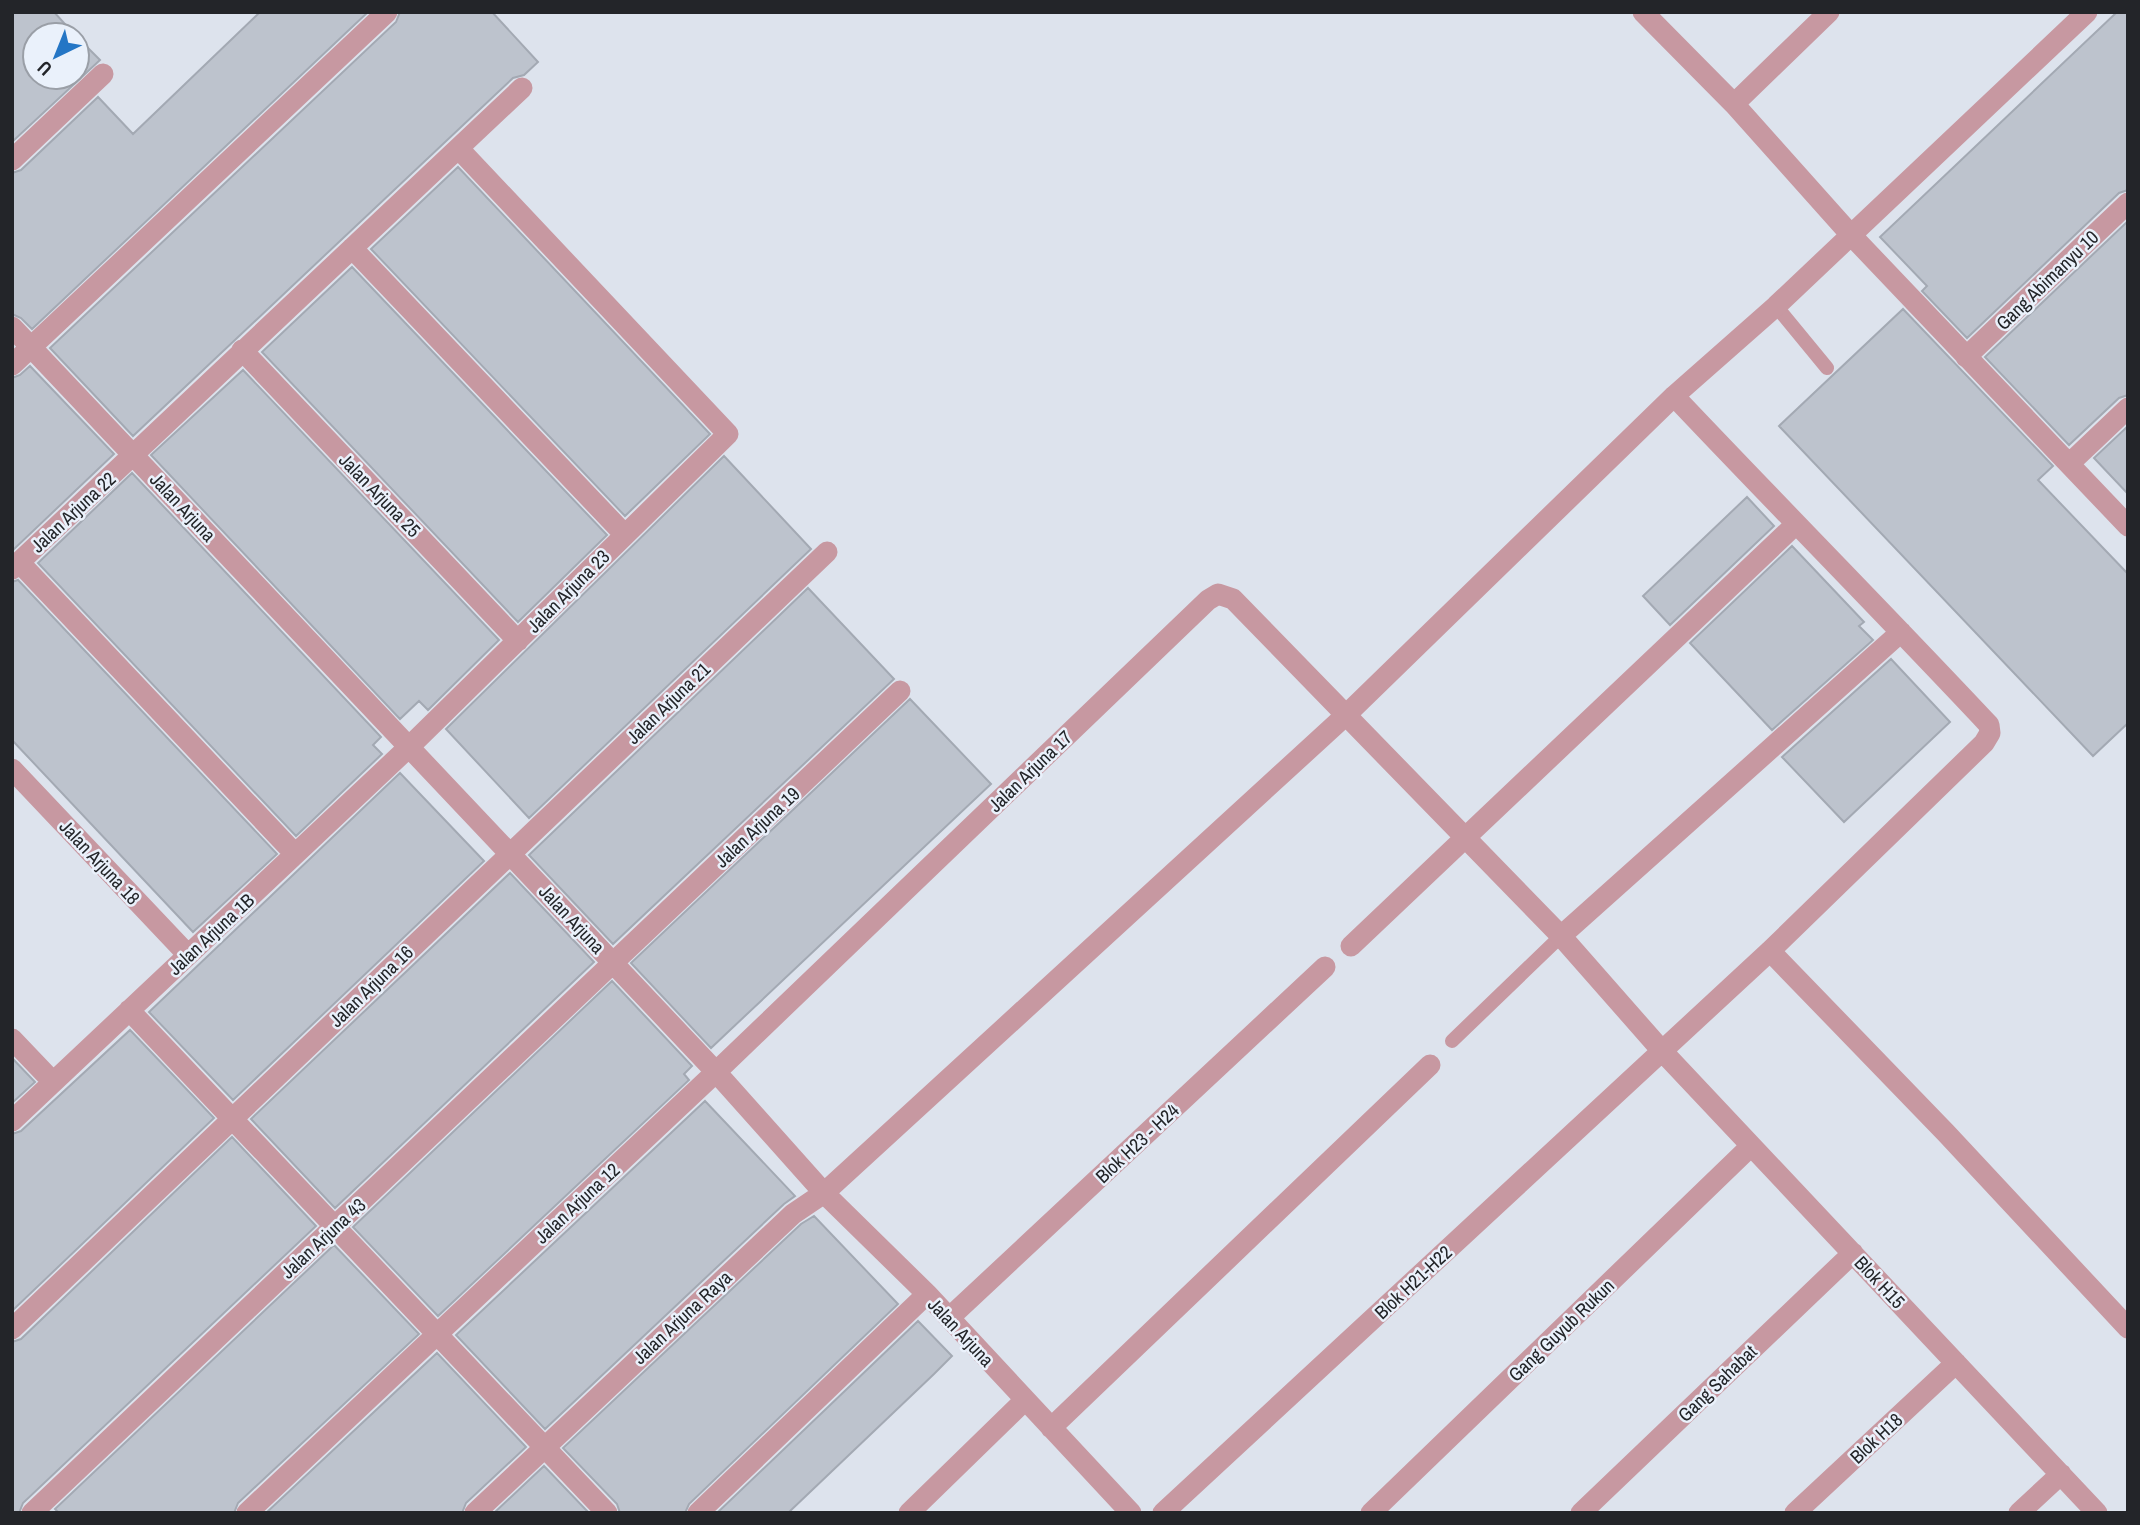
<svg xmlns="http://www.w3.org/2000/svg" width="2140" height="1525" viewBox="0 0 2140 1525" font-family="'Archivo Narrow',sans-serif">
	<rect width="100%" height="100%" fill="#dde3ed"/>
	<path fill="#bdc3cd" stroke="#a3a9b3" stroke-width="2" d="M 12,12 L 54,12 L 75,35 L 35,35 L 35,77 L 77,77 L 77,37 L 100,60 L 12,142 Z
		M 260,12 L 368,12 L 32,329 L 21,318 L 12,314 L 12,173 L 21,170 L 98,97 L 133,134 Z
		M 400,12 L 492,12 L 538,62 L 524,75 L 513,78 L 133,436 L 50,348 L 396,22 Z
		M 2117,12 L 2128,12 L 2128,190 L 2119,193 L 1967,338 L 1922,291 L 1927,286 L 1880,237 Z
		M 458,167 L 710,434 L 625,516 L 371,249 Z
		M 2128,221 L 2128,395 L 2119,398 L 2069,445 L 1985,357 Z
		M 352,267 L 607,535 L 518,622 L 262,352 Z
		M 1903,309 L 2053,466 L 2038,480 L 2128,574 L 2128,723 L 2093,756 L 1779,426 Z
		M 30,366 L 114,454 L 12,551 L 12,378 L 20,375 Z
		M 243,370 L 499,640 L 428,710 L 419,701 L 400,719 L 151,455 Z
		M 2128,426 L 2128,494 L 2094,458 Z
		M 724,456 L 811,549 L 529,818 L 446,729 Z
		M 132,473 L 381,737 L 373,745 L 382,754 L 296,836 L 38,563 Z
		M 1747,497 L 1774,526 L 1670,625 L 1643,596 Z
		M 1792,546 L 1864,622 L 1859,626 L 1873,640 L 1772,730 L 1690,643 Z
		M 18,580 L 277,854 L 193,932 L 12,740 L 12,582 Z
		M 808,588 L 894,679 L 613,944 L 529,855 Z
		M 1891,659 L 1950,722 L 1844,822 L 1782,757 Z
		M 910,699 L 991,784 L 711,1048 L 631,963 Z
		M 400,773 L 484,861 L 233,1100 L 149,1012 Z
		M 510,873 L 594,962 L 335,1208 L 251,1119 Z
		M 612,981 L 692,1066 L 684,1074 L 689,1080 L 438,1316 L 353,1227 Z
		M 130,1030 L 214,1118 L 12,1311 L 12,1134 L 21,1131 Z
		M 12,1058 L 35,1082 L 12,1103 Z
		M 705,1101 L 795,1196 L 784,1204 L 545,1429 L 456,1335 Z
		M 232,1137 L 316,1226 L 23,1503 L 19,1513 L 12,1513 L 12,1342 L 21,1339 Z
		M 814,1216 L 898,1304 L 689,1504 L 685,1513 L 620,1513 L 617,1504 L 563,1448 L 801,1224 Z
		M 334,1245 L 419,1334 L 238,1503 L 234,1513 L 59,1513 L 55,1509 Z
		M 918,1321 L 952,1356 L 934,1374 L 788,1513 L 717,1513 Z
		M 437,1353 L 526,1447 L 466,1503 L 462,1513 L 266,1513 Z
		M 544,1466 L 589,1513 L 494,1513 Z"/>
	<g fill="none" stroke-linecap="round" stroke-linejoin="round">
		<path stroke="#c798a1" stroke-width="14" d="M 1776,306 L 1827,368
			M 1452,1041 L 1561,936"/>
		<path stroke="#c798a1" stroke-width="21" d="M 1643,12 L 1734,104 L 1851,235 L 2128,526
			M 1734,104 L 1829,12
			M 12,160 L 103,74
			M 352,248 L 625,535
			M 12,327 L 716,1072 L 824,1193 L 927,1294 L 1131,1513
			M 242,350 L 518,641
			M 1966,357 L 2128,203
			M 12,365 L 387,12
			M 2069,464 L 2128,408
			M 19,562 L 295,854
			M 12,569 L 522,88
			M 12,769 L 188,955
			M 1561,936 L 1901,632
			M 1351,946 L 1795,525
			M 1770,951 L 1946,1133 L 2128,1328
			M 129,1010 L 607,1513
			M 12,1039 L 53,1082
			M 12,1121 L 409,747 L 728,434 L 459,149
			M 949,1318 L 1325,967
			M 12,1329 L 827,552
			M 1051,1428 L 1430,1065
			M 32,1513 L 900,691
			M 247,1513 L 716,1072 L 1208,600 L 1218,594 L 1233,599 L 1561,936 L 1663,1052 L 2097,1513
			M 475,1513 L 793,1214 L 824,1193 L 1346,715 L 1674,396 L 1776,306 L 2087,12
			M 698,1513 L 927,1294
			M 909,1513 L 1025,1400
			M 1163,1513 L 1770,951 L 1984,743 L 1990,733 L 1989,725 C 1885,614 1778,506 1674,396
			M 1371,1513 L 1751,1146
			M 1581,1513 L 1853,1253
			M 1795,1513 L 1956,1363
			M 2019,1513 L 2061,1474"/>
	</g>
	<g text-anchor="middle" stroke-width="5" stroke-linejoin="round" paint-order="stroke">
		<g font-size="19" fill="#232529" stroke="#eaf1fb">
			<text transform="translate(2047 280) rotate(-44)" y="7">Gang Abimanyu 10</text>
			<text transform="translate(380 495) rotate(46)" y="7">Jalan Arjuna 25</text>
			<text transform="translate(183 507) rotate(47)" y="7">Jalan Arjuna</text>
			<text transform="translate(73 512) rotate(-43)" y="7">Jalan Arjuna 22</text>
			<text transform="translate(568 591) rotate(-45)" y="7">Jalan Arjuna 23</text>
			<text transform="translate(668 703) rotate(-44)" y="7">Jalan Arjuna 21</text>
			<text transform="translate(1030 771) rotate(-44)" y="7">Jalan Arjuna 17</text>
			<text transform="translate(757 827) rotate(-43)" y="7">Jalan Arjuna 19</text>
			<text transform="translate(100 862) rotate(47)" y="7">Jalan Arjuna 18</text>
			<text transform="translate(572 919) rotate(47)" y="7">Jalan Arjuna</text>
			<text transform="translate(211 934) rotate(-43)" y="7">Jalan Arjuna 1B</text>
			<text transform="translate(371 986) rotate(-44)" y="7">Jalan Arjuna 16</text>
			<text transform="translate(1137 1143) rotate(-43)" y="7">Blok H23 - H24</text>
			<text transform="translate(577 1203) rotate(-43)" y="7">Jalan Arjuna 12</text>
			<text transform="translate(323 1238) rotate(-43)" y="7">Jalan Arjuna 43</text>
			<text transform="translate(1413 1282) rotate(-43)" y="7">Blok H21-H22</text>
			<text transform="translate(1880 1282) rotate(47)" y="7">Blok H15</text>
			<text transform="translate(682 1317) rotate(-43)" y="7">Jalan Arjuna Raya</text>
			<text transform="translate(1561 1330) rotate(-44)" y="7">Gang Guyub Rukun</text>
			<text transform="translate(961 1332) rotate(47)" y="7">Jalan Arjuna</text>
			<text transform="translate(1717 1383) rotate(-44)" y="7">Gang Sahabat</text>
			<text transform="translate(1876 1438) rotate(-43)" y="7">Blok H18</text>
		</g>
	</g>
	<rect width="2140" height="1525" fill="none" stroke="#232529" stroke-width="28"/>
	<g transform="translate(56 56) rotate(223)"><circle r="33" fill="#eaf1fb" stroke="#9a9fa7" stroke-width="2"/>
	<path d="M0-5L12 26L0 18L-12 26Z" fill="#2476c5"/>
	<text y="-10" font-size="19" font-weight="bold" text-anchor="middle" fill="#232529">U</text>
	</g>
</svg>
